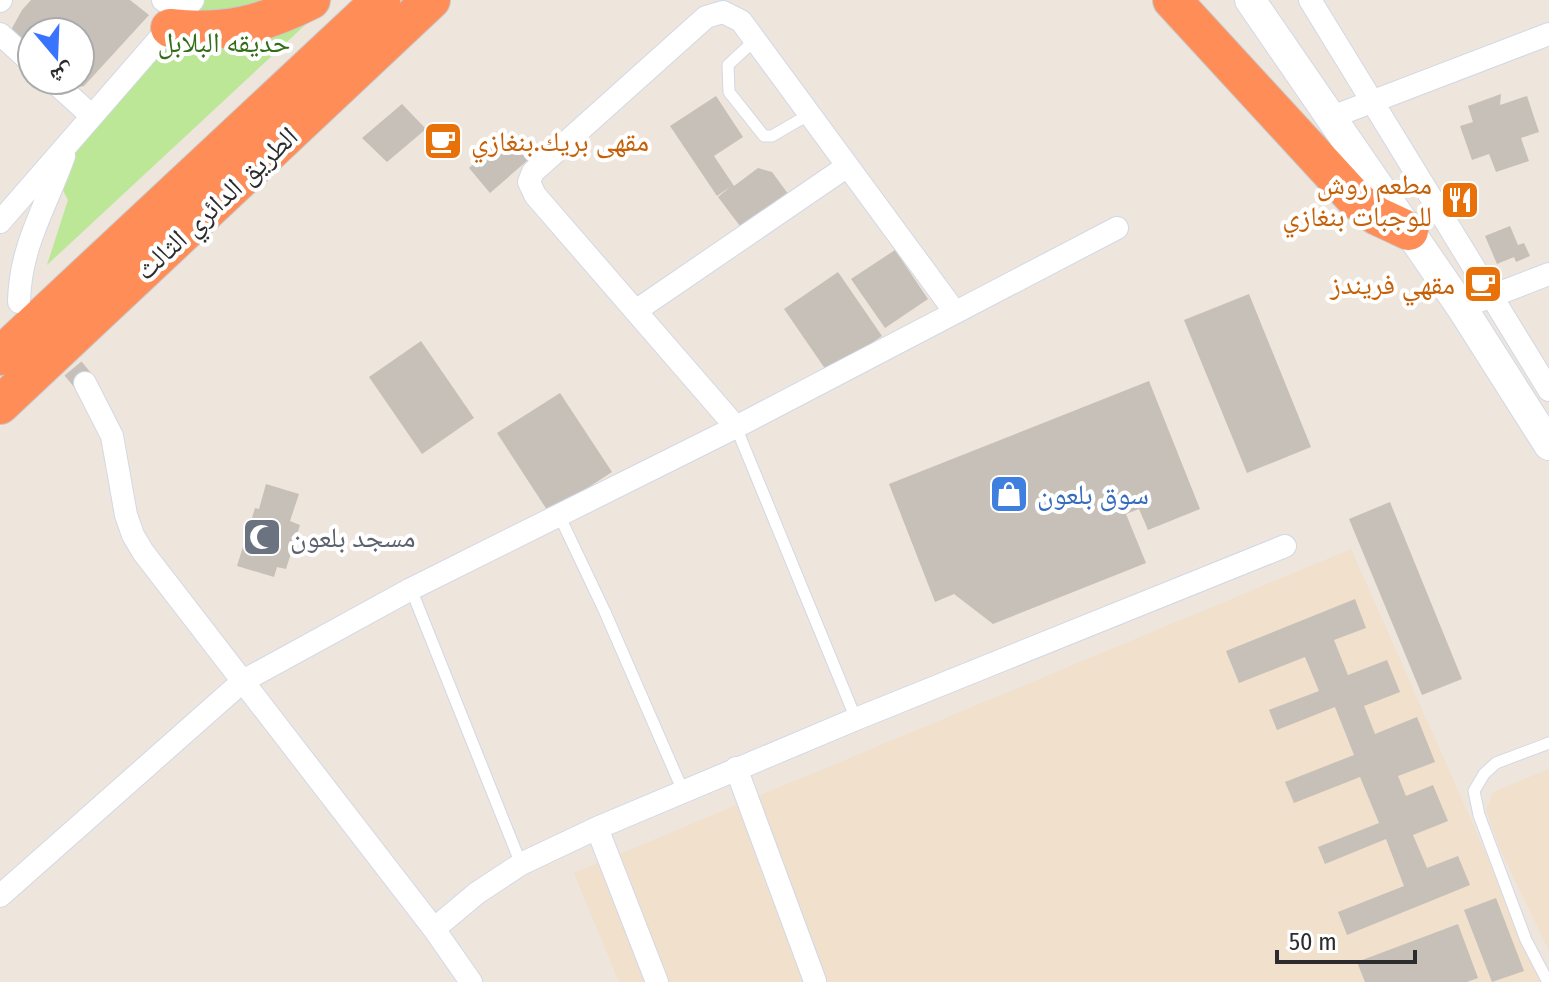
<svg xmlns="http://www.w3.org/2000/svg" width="1549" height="982" viewBox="0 0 1549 982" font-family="'Fira Sans Condensed','Noto Naskh Arabic',sans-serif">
	<rect width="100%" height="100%" fill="#eee5dd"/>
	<path fill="#f0e0cc" d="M 1351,549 L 1543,982 L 619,982 L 574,873 Z
		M 1549,769 L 1549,951 L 1500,849 L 1486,810 L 1493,792 Z"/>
	<path fill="#bbe797" d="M 205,0 L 332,0 L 47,265 L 68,200 L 55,175 Z"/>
	<path fill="#c6c0b9" d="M 31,0 L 130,0 L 149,15 L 84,86 L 66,90 L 55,80 L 80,80 L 80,32 L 32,32 L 32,61 L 6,39 L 22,10 Z
		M 1501,94 L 1500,105 L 1527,96 L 1539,132 L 1521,138 L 1529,161 L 1496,172 L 1489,154 L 1472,160 L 1460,126 L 1473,122 L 1468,106 Z
		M 716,96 L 743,137 L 714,156 L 734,186 L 758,168 L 772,172 L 789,195 L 746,234 L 718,197 L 730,187 L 717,196 L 670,126 Z
		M 402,104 L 426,129 L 387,162 L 362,138 Z
		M 505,135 L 528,160 L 490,193 L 469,168 Z
		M 1510,226 L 1518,245 L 1524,243 L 1530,256 L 1516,262 L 1514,257 L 1497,264 L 1485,236 Z
		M 895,250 L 928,299 L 885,328 L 851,279 Z
		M 838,272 L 882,336 L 828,373 L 784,309 Z
		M 1249,294 L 1311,447 L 1247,473 L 1184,320 Z
		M 421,341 L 474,418 L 422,454 L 369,377 Z
		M 1149,381 L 1200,509 L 1148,530 L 1139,509 L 1126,514 L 1146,563 L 993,624 L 954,594 L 935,602 L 889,484 Z
		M 560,393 L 612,472 L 549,513 L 497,433 Z
		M 266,484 L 299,494 L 290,521 L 300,525 L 286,569 L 277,567 L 274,577 L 237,566 L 255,508 L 259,509 Z
		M 1390,502 L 1462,679 L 1422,695 L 1349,519 Z
		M 1355,599 L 1366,628 L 1334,640 L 1348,675 L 1387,660 L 1400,692 L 1364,706 L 1375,734 L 1417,717 L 1435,762 L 1398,776 L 1406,796 L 1433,785 L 1448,821 L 1413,835 L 1427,868 L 1458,856 L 1470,885 L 1347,935 L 1338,912 L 1404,886 L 1386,839 L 1325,864 L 1318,847 L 1379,823 L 1360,777 L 1294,803 L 1285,782 L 1354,755 L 1335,707 L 1277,730 L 1269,710 L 1319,691 L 1305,657 L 1239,683 L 1226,651 Z
		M 1496,898 L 1524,971 L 1492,982 L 1464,910 Z
		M 1458,924 L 1478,978 L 1467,982 L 1365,982 L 1357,962 Z"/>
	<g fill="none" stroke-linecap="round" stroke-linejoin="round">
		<path stroke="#c7c0ba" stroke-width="22" stroke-dasharray="22 11" stroke-linecap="butt" d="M 52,343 L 85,383"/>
		<defs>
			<path id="lane" d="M 755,40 L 728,65 L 729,92 L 764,136 L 772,136 L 808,115
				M 736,427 L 856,719
				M 559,515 L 605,612 L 683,791
				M 411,589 L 521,864
				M 1548,982 L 1526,940 L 1479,815 L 1474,791 L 1484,774 L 1496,763 L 1549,743"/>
			<path id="street" d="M 163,0 L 182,13
				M 1310,0 L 1549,390
				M 0,1 L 1,0
				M 0,34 L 32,63
				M 52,80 L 92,116
				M 1332,117 L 1549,34
				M 0,222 L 193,0
				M 1479,301 L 1549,274
				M 19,302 C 20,246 46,207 64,156
				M 637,310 L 846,167
				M 85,383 L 112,436 L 126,515 L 133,535 L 143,552 L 434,929 L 471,982
				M 736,427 L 535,195 L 529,182 L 533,172 L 706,17 L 723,12 L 741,21 L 955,312
				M 736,768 L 815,981
				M 597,828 L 657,982
				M 0,896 L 243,681 L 411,589 L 736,427 L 1117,228
				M 434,929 L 477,893 L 521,864 L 597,828 L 856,719 L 1285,546"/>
			<path id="secondary" d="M 1250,0 L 1462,308 L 1549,445"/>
			<path id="highway" d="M 1172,0 L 1356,200 L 1377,216 L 1409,231
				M 170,28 C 224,34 262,25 311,0
				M 0,356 L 381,0
				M 0,405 L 431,0"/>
		</defs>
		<use href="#lane" stroke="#d2d8e5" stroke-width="13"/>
		<use href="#street" stroke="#d2d8e5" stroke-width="24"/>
		<use href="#secondary" stroke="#d2d8e5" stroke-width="32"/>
		<use href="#highway" stroke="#c8c8c8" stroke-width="40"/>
		<use href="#lane" stroke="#fff" stroke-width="11"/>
		<use href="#street" stroke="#fff" stroke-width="22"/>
		<use href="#secondary" stroke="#fff" stroke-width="30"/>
		<use href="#highway" stroke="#ff8d57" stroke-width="38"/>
	</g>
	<defs>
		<symbol id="cafe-square" viewBox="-11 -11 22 22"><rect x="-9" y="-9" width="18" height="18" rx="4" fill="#e8710a" stroke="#fff"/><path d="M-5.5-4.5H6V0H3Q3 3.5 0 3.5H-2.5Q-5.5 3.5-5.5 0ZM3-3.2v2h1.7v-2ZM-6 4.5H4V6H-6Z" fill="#fff"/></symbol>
		<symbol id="restaurant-square" viewBox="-11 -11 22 22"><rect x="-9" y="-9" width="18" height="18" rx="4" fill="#e8710a" stroke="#fff"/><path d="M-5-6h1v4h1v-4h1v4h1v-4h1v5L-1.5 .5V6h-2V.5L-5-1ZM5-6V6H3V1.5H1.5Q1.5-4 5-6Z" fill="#fff"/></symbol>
		<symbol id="shop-square" viewBox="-11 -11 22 22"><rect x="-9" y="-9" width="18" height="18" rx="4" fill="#3f7fe0" stroke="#fff"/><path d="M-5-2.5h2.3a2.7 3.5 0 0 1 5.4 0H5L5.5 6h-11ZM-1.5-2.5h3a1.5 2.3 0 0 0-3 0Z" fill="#fff"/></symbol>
		<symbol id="mosque-square" viewBox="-11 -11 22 22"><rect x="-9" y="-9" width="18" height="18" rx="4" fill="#6b7280" stroke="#fff"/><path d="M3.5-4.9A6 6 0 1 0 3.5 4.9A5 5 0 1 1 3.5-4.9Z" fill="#fff"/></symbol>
	</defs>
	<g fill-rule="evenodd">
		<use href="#cafe-square" x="421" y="119" width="44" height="44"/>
		<use href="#restaurant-square" x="1438" y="178" width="44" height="44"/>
		<use href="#cafe-square" x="1461" y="262" width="44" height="44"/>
		<use href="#shop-square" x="987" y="472" width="44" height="44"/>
		<use href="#mosque-square" x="240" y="515" width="44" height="44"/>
	</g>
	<g text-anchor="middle" stroke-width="8" stroke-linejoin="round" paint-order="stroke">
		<g font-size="28" fill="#326d17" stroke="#fff">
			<text x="224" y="52">حديقه البلابل</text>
		</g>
		<g font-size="28" fill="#c56008" stroke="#fff" text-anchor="end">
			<text x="471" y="151" text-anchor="start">مقهى بريك.بنغازي</text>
			<text x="1432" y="194">مطعم روش<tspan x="1432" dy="32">للوجبات بنغازي</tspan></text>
			<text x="1455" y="294">مقهي فريندز</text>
		</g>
		<g font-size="28" fill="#2c2c2c" stroke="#fff">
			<text transform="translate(216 203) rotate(-43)" y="10">الطريق الدائري الثالث</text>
		</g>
		<g font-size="28" fill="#366cbe" stroke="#fff" text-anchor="start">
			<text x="1037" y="504">سوق بلعون</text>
		</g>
		<g font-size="28" fill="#5b616d" stroke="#fff" text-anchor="start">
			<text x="290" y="547">مسجد بلعون</text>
		</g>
	</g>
	<g transform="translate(56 56) rotate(161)"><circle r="38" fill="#ffffff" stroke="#ababab" stroke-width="2"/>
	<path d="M0-6L14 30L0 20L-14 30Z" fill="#3974ff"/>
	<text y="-12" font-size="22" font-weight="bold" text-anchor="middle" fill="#2c2c2c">ش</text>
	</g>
	<path d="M1277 950v12h138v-12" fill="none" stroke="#2c2c2c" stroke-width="4"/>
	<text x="1289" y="950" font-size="24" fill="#2c2c2c" stroke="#ffffff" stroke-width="6" paint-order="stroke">50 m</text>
</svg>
